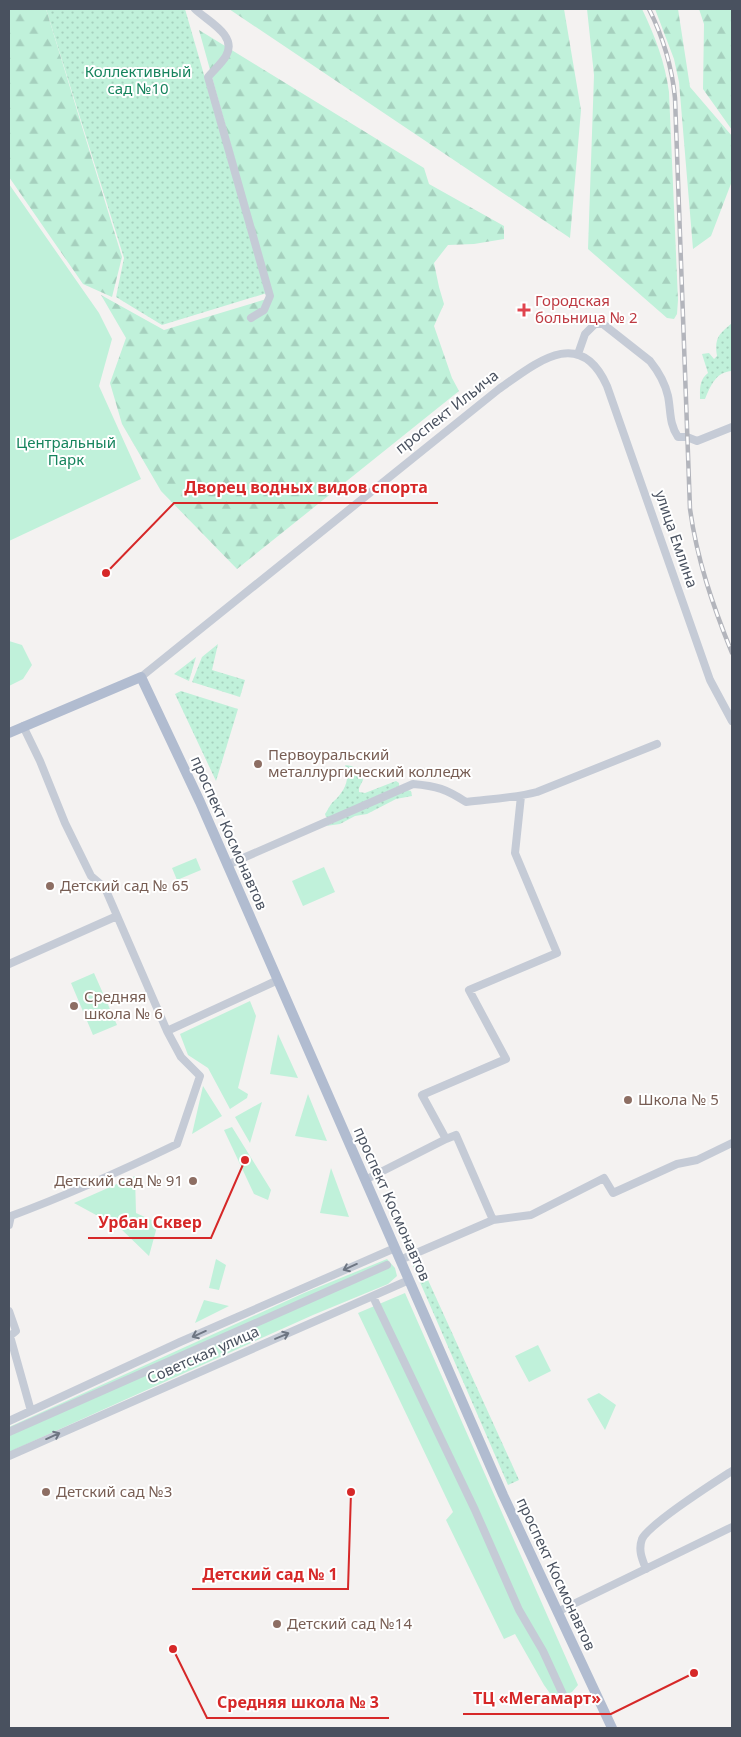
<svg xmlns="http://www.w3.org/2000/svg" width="741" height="1737" viewBox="0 0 741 1737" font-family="'Noto Sans',sans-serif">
	<defs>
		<pattern id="grass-dots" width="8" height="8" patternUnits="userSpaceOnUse" patternTransform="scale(1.25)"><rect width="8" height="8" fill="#c0f1da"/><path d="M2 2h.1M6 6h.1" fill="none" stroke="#a6d0be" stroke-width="1.8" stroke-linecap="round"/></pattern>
		<pattern id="forest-firs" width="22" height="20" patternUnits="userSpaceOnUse" patternTransform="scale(1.25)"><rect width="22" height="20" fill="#c0f1da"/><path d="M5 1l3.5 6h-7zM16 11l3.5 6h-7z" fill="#a6d0be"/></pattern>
	</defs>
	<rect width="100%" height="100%" fill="#f4f2f1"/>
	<path fill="url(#grass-dots)" d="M 46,9 L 185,9 L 267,293 L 162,325 L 116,297 L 124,258 Z
		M 732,323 L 732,371 C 716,372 711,385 705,399 L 700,399 C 700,389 699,380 708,373 L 702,354 L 709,353 L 714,359 L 717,356 C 714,338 719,334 732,323 Z
		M 218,644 L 212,670 L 245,680 L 240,697 L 192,682 L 202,657 Z
		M 196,657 L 189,681 L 174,674 Z
		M 181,691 L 238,709 L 216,781 L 175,694 Z
		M 345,765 C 356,766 359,770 363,780 L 359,788 L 359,792 L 365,793 L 396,781 L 399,783 L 399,786 L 330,817 L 326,817 L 325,814 C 328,810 330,804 334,801 C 344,792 351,779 345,765 Z
		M 404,789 L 411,791 L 412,796 L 396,799 L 367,814 L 355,816 L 340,824 L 326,826 Z
		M 418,1258 L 519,1480 L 508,1485 L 413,1266 L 413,1261 Z"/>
	<path fill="url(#forest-firs)" d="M 9,9 L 46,9 L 122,257 L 112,297 L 83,284 L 9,177 Z
		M 229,9 L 564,9 L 581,110 L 570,238 Z
		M 587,9 L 642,9 C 655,36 665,62 669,92 L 678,300 L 677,314 L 674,319 L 667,318 L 588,249 L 594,75 Z
		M 655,9 L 678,9 L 690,87 L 732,136 L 732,181 L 711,236 L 693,249 L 679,82 L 674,59 Z
		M 699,9 L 732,9 L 732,130 L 703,89 L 704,24 Z
		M 199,30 L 424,168 L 429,184 L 504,226 L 504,239 L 474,244 L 448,245 L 434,263 L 439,287 L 444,304 L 434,326 L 452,378 L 459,391 L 237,569 L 161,491 L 122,424 L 110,383 L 126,338 L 101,295 L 164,330 L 273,297 Z"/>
	<path fill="#c0f1da" d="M 9,184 L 99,313 L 112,339 L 99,386 L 141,479 L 9,541 Z
		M 9,641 L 22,645 L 32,665 L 23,679 L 9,686 Z
		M 196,858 L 201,870 L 177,880 L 172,868 Z
		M 324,867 L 335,892 L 303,906 L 292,881 Z
		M 94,973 L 117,1025 L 93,1035 L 71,983 Z
		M 250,1001 L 256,1016 L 238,1088 L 248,1094 L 247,1098 L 230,1109 L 208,1068 L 188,1055 L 180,1034 Z
		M 278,1034 L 298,1078 L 270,1074 Z
		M 203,1086 L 222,1116 L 192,1134 Z
		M 308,1094 L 327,1141 L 295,1136 Z
		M 262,1102 L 250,1143 L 235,1117 Z
		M 232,1127 L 271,1190 L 268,1200 L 254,1194 L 224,1130 Z
		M 331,1168 L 349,1217 L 320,1213 Z
		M 135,1176 L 136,1213 L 158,1223 L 149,1256 L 120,1228 L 74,1203 Z
		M 216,1259 L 226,1265 L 219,1290 L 209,1288 Z
		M 387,1259 L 395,1268 L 397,1276 L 388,1284 L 313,1315 L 9,1452 L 9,1427 L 304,1293 Z
		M 405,1293 L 578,1685 L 572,1692 L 554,1699 L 544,1685 L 515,1634 L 504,1639 L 446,1520 L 453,1512 L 358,1313 Z
		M 204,1300 L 229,1306 L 195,1323 Z
		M 538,1345 L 551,1371 L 529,1382 L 515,1356 Z
		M 599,1393 L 616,1405 L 605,1430 L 587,1399 Z"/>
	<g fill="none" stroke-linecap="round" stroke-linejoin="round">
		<path stroke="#c5cbd6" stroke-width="8" d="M 195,9 C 207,21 238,35 226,56 C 222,63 214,70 208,77 L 270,296 L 264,310 L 251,318
			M 578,354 L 585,334 L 595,324 L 603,324 L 650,361 C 658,371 665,383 668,396 C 671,411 669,424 678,437 L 687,437 L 697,441 L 732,427
			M 141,677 L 499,389 C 536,363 580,325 607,386 L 710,680 L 732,721
			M 227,865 L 413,784 C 437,786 446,789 466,802 C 490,799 514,798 537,792 L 657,744
			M 9,964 L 117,916
			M 167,1031 L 278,980
			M 446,1139 L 456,1135 L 493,1220
			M 365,1180 L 446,1139 L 422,1095 L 506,1059 L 469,990 L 557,953 L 515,853 L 521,796
			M 9,1225 L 11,1216 C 68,1195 123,1170 177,1144 L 200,1076 L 181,1057 L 167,1031 L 105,888 L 91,876 L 65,823 L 40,761 L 23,726
			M 400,1260 L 493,1220 L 531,1215 L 604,1178 L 613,1193 L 677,1164 L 697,1160 L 732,1143
			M 375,1301 L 475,1510 L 519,1610 L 543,1651 L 566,1701
			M 9,1311 L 16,1331 L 10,1336 L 31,1411
			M 9,1421 L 180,1342 L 395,1248
			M 9,1432 L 387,1265
			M 9,1456 L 409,1280
			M 646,1569 C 642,1559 638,1550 642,1539 C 649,1524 715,1482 732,1471
			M 557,1612 L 732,1527"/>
		<path stroke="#b1bcd0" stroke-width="10" d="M 9,733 L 141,677 L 200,802 L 503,1495 L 612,1728"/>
		<defs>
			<path id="rail" d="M 649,9 C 663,37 672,67 675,98 L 690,509 C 697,560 713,606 732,653"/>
		</defs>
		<use href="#rail" stroke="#b3b5bc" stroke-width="4.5"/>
		<use href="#rail" stroke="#fff" stroke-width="2.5" stroke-dasharray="8" stroke-linecap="butt"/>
	</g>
	<defs><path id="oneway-shaft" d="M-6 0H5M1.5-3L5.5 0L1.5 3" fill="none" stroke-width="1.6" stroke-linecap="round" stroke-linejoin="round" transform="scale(1.25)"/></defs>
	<g stroke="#6e7683">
		<use href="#oneway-shaft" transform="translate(350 1267) rotate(156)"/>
		<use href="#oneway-shaft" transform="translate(199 1334) rotate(156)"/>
		<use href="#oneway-shaft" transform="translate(282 1336) rotate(-23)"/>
		<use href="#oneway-shaft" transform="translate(53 1436) rotate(-24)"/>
	</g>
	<path fill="#e0444e" stroke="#fff" stroke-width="2" d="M521.5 302.5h5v5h5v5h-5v5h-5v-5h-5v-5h5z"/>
	<g fill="#8d6e63" stroke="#fff" stroke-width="2">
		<circle cx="258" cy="764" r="5"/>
		<circle cx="50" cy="886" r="5"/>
		<circle cx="74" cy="1006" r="5"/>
		<circle cx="628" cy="1100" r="5"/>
		<circle cx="193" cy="1181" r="5"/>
		<circle cx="46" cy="1492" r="5"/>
		<circle cx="277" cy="1624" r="5"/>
	</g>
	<g text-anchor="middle" stroke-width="4" stroke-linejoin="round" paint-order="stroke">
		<g font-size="15" fill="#16845d" stroke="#fff">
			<text x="138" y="77">Коллективный<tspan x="138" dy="17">сад №10</tspan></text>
			<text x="66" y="448">Центральный<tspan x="66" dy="17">Парк</tspan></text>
		</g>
		<g font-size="15" fill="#be3a42" stroke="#fff" text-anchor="start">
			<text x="535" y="306">Городская<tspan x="535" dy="17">больница № 2</tspan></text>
		</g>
		<g font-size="15" fill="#49515f" stroke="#fff">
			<text transform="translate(447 412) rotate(-38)" y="5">проспект Ильича</text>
			<text transform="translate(676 539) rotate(71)" y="5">улица Емлина</text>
			<text transform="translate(229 833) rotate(66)" y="5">проспект Космонавтов</text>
			<text transform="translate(392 1204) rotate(66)" y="5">проспект Космонавтов</text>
			<text transform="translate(203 1355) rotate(-24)" y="5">Советская улица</text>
			<text transform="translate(556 1574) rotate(65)" y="5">проспект Космонавтов</text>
		</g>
		<g font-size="15" fill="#785e54" stroke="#fff" text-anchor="start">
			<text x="268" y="760">Первоуральский<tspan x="268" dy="17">металлургический колледж</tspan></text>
			<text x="60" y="891">Детский сад № 65</text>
			<text x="84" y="1002">Средняя<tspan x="84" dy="17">школа № 6</tspan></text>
			<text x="638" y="1105">Школа № 5</text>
			<text x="183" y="1186" text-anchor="end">Детский сад № 91</text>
			<text x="56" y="1497">Детский сад №3</text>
			<text x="287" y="1629">Детский сад №14</text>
		</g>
	</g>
	<path fill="none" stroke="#d62828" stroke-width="2" d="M106 573L174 503H438M245 1160L211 1238H88M351 1492L348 1589H192M694 1673L611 1714H463M173 1649L207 1718H389"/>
	<g fill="#d62828" stroke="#fff" stroke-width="2">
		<circle cx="106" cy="573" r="5"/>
		<circle cx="245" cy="1160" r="5"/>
		<circle cx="351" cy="1492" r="5"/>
		<circle cx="694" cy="1673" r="5"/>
		<circle cx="173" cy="1649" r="5"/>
	</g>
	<g font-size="16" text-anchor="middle" font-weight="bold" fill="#d62828" stroke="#fff" stroke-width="4" stroke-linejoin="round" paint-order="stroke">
		<text x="306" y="493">Дворец водных видов спорта</text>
		<text x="150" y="1228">Урбан Сквер</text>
		<text x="270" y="1580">Детский сад № 1</text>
		<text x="537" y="1704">ТЦ «Мегамарт»</text>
		<text x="298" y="1708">Средняя школа № 3</text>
	</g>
	<rect width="741" height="1737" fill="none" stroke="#49515f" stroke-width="20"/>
</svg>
